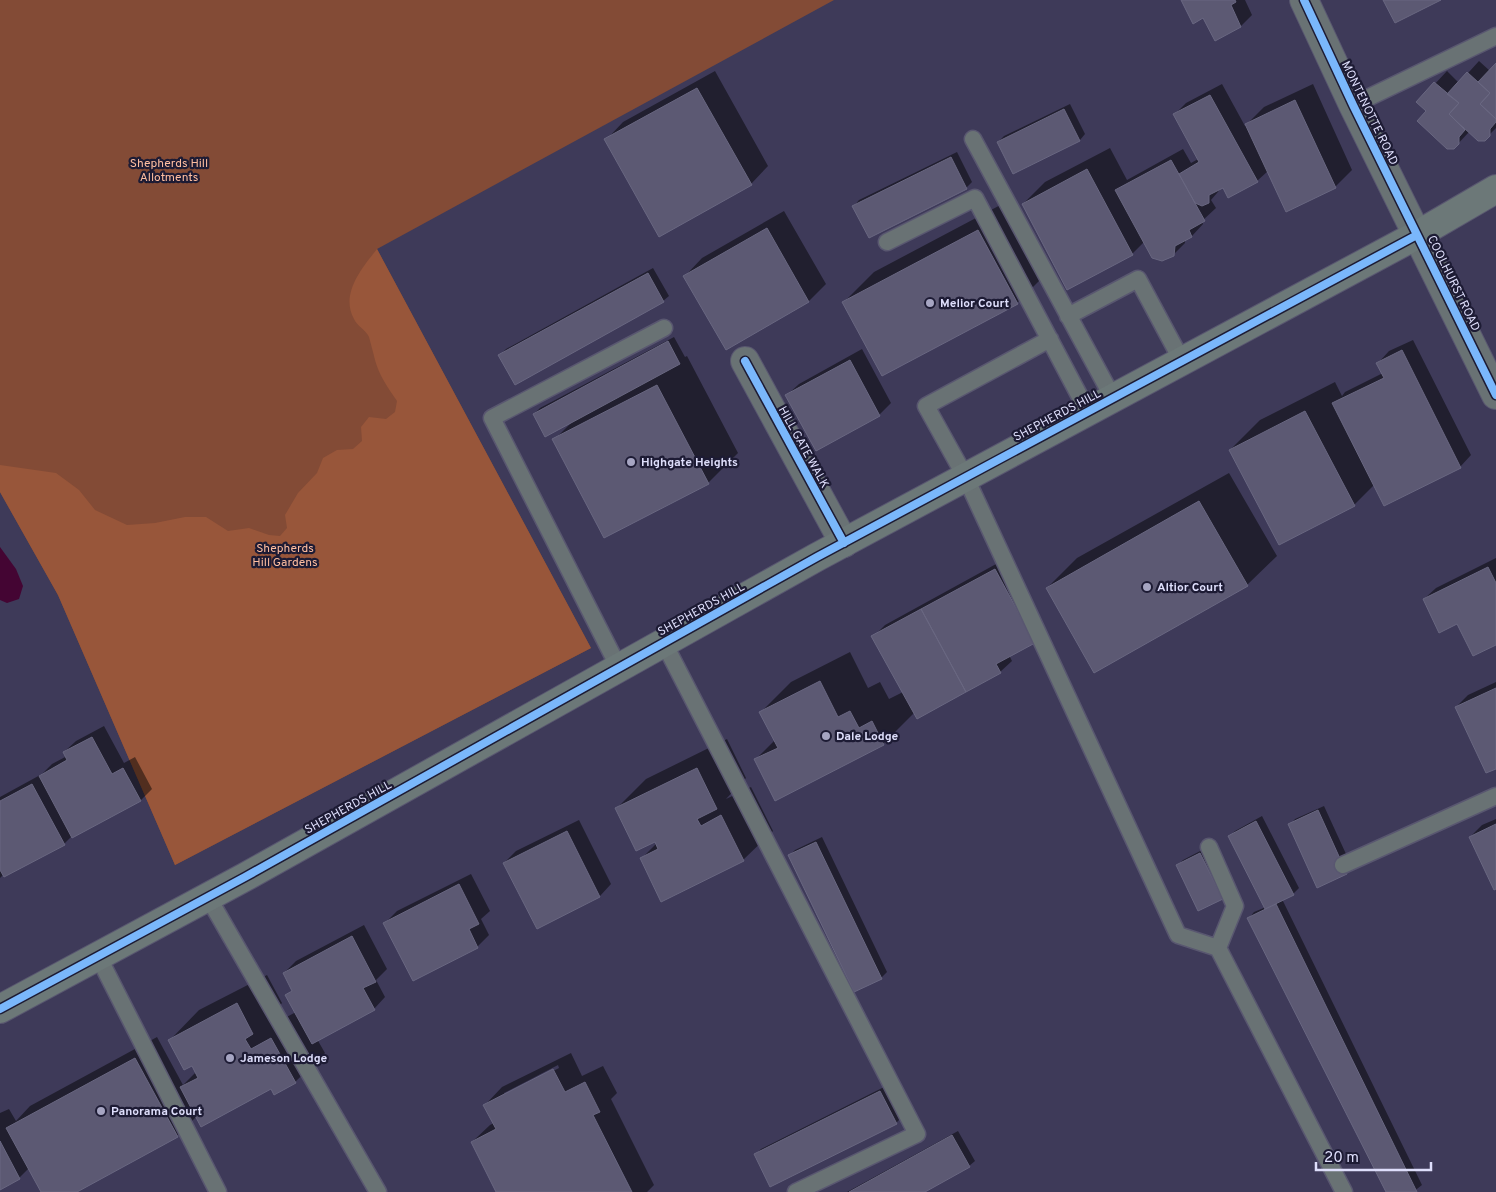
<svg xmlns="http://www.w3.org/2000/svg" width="1496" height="1192" viewBox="0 0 1496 1192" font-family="Overpass,sans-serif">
	<rect width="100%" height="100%" fill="#3e3a59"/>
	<path fill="#834b36" d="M 0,0 L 834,0 L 377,249 L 591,648 L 175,865 L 58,595 L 0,492 Z"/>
	<path fill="#98563a" d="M 377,249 L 591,648 L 175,865 L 58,595 L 0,492 L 0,465 L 56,473 L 79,490 L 95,510 L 127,525 L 155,523 L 185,517 L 206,517 L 228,531 L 249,528 L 269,535 L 280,536 L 287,528 L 285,515 L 298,493 L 317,473 L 323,458 L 337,450 L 353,449 L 362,441 L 361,427 L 369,417 L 386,419 L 395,412 L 397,401 C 388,388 379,375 375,360 C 373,352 371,344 369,337 C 366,330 357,326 354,319 C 340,294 362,268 377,249 Z"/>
	<path fill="#440533" d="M 0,547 L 16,569 L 23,586 L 19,599 L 7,603 L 0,600 Z"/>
	<path fill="#0007" fill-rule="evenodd" d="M 1182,0 L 1245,0 L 1252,15 L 1241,26 L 1204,17 Z
		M 1479,61 L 1490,71 L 1496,65 L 1496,128 L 1485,139 L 1469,132 L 1454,148 L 1428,111 L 1418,102 L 1447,71 L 1459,83 Z
		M 715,71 L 768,166 L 751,184 L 606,140 L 623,122 Z
		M 1222,84 L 1245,126 L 1264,107 L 1313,84 L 1352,170 L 1335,187 L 1268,171 L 1257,181 L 1223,186 L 1211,200 L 1216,208 L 1202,221 L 1203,224 L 1192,236 L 1185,239 L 1185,243 L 1173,255 L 1145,241 L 1132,254 L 1023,204 L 1045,182 L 1110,148 L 1127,180 L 1183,149 L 1191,163 L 1198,159 L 1174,115 L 1186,103 Z
		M 1070,104 L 1085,134 L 1080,140 L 1013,172 L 998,142 L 1004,136 Z
		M 957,152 L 972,182 L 966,188 L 869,236 L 854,206 L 859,200 Z
		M 1008,201 L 1047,273 L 1017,303 L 883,374 L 844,302 L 874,272 Z
		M 784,211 L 826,284 L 809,301 L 685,276 L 702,258 Z
		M 653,268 L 669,296 L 663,301 L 500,355 L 506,349 Z
		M 674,337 L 685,357 L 687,356 L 738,453 L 708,483 L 554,440 L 572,422 L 534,414 L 540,408 Z
		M 1413,340 L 1471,455 L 1460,467 L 1374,485 L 1354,505 L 1230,450 L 1260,420 L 1335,382 L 1342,396 L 1345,392 L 1383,373 L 1378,363 L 1389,351 Z
		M 862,349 L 891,403 L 879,415 L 817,449 L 787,395 L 799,384 Z
		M 1229,473 L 1277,556 L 1247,585 L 1047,588 L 1077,558 Z
		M 1007,558 L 1046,630 L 1034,642 L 1009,655 L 1012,661 L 1000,672 L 914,713 L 883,744 L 756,759 L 775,740 L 761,712 L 791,682 L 850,652 L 868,688 L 880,682 L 889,699 L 903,692 L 873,637 L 885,625 Z
		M 1496,558 L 1496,643 L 1424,599 L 1436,588 Z
		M 1496,682 L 1496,767 L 1456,707 L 1468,695 Z
		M 104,726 L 124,763 L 135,757 L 152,789 L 141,800 L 72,836 L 64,844 L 4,874 L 0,878 L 0,797 L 42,774 L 52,764 L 67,756 L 64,752 L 76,741 Z
		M 727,739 L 746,778 L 726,799 L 751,787 L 773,831 L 743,860 L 641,859 L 657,843 L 616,809 L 646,779 Z
		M 1324,806 L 1352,867 L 1347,873 L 1318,886 L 1290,825 L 1295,819 Z
		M 1262,816 L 1299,888 L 1293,894 L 1282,899 L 1422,1185 L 1413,1192 L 1387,1192 L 1249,918 L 1254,912 L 1266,907 L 1230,836 L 1235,831 Z
		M 1496,819 L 1496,888 L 1470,837 L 1482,825 Z
		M 579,820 L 611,884 L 600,896 L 537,928 L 504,863 L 516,851 Z
		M 822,837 L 887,972 L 882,977 L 855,990 L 790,855 L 795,850 Z
		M 1206,848 L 1227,893 L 1222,898 L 1177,866 L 1183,860 Z
		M 471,874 L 490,911 L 481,919 L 489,935 L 477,947 L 385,923 L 397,911 Z
		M 364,925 L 387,969 L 376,980 L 385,997 L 374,1009 L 317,1039 L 325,1053 L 295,1082 L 272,1087 L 197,1116 L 177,1136 L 74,1192 L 43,1192 L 29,1168 L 19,1178 L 0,1188 L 0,1113 L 9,1109 L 16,1121 L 30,1106 L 157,1037 L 183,1085 L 196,1072 L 192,1064 L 170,1040 L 199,1010 L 267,975 L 282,1003 L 276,1010 L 281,1020 L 296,1012 L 287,995 L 293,989 L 284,973 L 296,961 Z
		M 571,1053 L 582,1076 L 603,1066 L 617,1093 L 611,1099 L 654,1185 L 647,1192 L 498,1192 L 472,1142 L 490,1125 L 494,1123 L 485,1105 L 502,1087 ZM 558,1065 L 559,1068 L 504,1096 L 504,1093 Z
		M 886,1086 L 901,1118 L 896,1123 L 755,1155 L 761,1149 Z
		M 958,1131 L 975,1161 L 969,1166 L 922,1192 L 847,1192 Z"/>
	<path fill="#5c5973" stroke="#696781" d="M 1181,0 L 1235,0 L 1236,2 L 1231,5 L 1241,27 L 1215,41 L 1203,18 L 1193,24 Z
		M 1383,0 L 1441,0 L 1395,23 Z
		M 1496,63 L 1496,119 L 1480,104 L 1490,93 L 1478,82 Z
		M 1467,72 L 1490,93 L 1480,104 L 1496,119 L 1496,122 L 1490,129 L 1490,136 L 1485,141 L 1478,141 L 1449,114 L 1459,103 L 1447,94 Z
		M 1434,82 L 1459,103 L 1449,114 L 1465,130 L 1459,137 L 1459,144 L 1454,149 L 1447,149 L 1417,121 L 1426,111 L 1416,102 Z
		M 697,88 L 752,185 L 659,237 L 604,139 Z
		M 1210,95 L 1258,182 L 1228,198 L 1223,188 L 1209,195 L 1209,203 L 1202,206 L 1195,203 L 1179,174 L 1199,162 L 1173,114 Z
		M 1295,100 L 1336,188 L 1286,212 L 1245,124 Z
		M 1064,109 L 1080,141 L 1013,174 L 997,142 Z
		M 951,157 L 967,189 L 869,238 L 852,206 Z
		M 1171,160 L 1205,221 L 1189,230 L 1192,237 L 1175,246 L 1174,256 L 1162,261 L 1152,258 L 1115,190 Z
		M 1087,169 L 1133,255 L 1067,290 L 1022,204 Z
		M 767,228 L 809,302 L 726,350 L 683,276 Z
		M 978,230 L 1018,304 L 882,376 L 842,302 Z
		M 648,273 L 664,302 L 515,385 L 498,355 Z
		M 668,341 L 680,364 L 545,437 L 533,414 Z
		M 1402,350 L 1461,468 L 1384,506 L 1332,403 L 1384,378 L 1376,363 Z
		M 850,360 L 880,416 L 816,451 L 785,395 Z
		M 657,385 L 709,484 L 604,538 L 552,439 Z
		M 1305,411 L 1355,506 L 1279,545 L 1229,450 Z
		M 1199,501 L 1248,586 L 1094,673 L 1046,588 Z
		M 1488,567 L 1496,583 L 1496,645 L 1473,656 L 1457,624 L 1439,633 L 1423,599 Z
		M 995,569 L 1035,643 L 996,664 L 1001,673 L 966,692 L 921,609 Z
		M 921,609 L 966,692 L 917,719 L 871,636 Z
		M 820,681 L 838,717 L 850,711 L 859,728 L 872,721 L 884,745 L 775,801 L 754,759 L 778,748 L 759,712 Z
		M 1496,688 L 1496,769 L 1486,773 L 1455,707 Z
		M 92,737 L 112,774 L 123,768 L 141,801 L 72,838 L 39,776 L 67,760 L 63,752 Z
		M 697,768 L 717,809 L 697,819 L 701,826 L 721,815 L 744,861 L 661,902 L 640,858 L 658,849 L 655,842 L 636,851 L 615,808 Z
		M 32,784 L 65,845 L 4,877 L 0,870 L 0,801 Z
		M 1318,810 L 1347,874 L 1317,888 L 1288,824 Z
		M 1256,821 L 1294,895 L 1265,909 L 1228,836 Z
		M 1496,824 L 1496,889 L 1494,890 L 1469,837 Z
		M 567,831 L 600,897 L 537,929 L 503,863 Z
		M 816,842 L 882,979 L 854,992 L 788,855 Z
		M 1200,853 L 1223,899 L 1198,911 L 1176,865 Z
		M 459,884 L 479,924 L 469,929 L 478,948 L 413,981 L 383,923 Z
		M 1276,904 L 1417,1192 L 1386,1192 L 1247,918 Z
		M 352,936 L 376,982 L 363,988 L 375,1010 L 312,1044 L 285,995 L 292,991 L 283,973 Z
		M 237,1003 L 253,1034 L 245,1039 L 251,1049 L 271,1038 L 296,1083 L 274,1095 L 271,1089 L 201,1127 L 180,1087 L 198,1078 L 192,1066 L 184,1070 L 168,1040 Z
		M 135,1058 L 178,1137 L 77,1192 L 41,1192 L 6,1128 Z
		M 553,1069 L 565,1092 L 585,1082 L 600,1112 L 593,1115 L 632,1192 L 496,1192 L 471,1142 L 496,1129 L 483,1105 Z
		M 880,1091 L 897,1124 L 770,1187 L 754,1154 Z
		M 952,1135 L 970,1167 L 925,1192 L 849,1192 Z
		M 0,1141 L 20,1179 L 0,1190 Z"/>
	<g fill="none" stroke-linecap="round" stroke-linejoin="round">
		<defs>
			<path id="lane" d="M 1353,105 L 1496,36
				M 973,139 L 1113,398
				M 887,242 L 975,198 L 1088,412
				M 1068,316 L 1138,279 L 1182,361
				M 1050,339 L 926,406 L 966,478 L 1178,935 L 1218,948 L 1344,1192
				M 664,643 L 917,1134 L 796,1192
				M 619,668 L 492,418 L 664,328
				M 1209,847 L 1235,906 L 1218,948
				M 1343,865 L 1496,796
				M 208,897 L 378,1192
				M 98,956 L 218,1192"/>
			<path id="street" d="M 1304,0 L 1353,105 L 1496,395
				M 745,361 L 844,543"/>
			<path id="secondary" d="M 0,1009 L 245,877 L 817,557 L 1417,235 L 1496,189"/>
		</defs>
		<use href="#lane" stroke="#595770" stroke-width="19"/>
		<use href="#street" stroke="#595770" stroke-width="30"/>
		<use href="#secondary" stroke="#595770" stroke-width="30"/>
		<use href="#lane" stroke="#697274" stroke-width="16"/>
		<use href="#street" stroke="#697274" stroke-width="28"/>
		<use href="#secondary" stroke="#6c7878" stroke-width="28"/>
		<defs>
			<path id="cycleway" d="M 1304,0 L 1353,105 L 1496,395
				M 745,361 L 844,543
				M 0,1009 L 245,877 L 817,557 L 1417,235"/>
		</defs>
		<use href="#cycleway" stroke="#1d1b34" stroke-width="11"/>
		<use href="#cycleway" stroke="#7ab7fb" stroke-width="8"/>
	</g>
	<g fill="#a6a5c2" stroke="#1d1b34" stroke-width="2">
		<circle cx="930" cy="303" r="5"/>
		<circle cx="631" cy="462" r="5"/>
		<circle cx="1147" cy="587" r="5"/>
		<circle cx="826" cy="736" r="5"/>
		<circle cx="230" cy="1058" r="5"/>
		<circle cx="101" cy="1111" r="5"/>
	</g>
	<g text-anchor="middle" stroke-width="4.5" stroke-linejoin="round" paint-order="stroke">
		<g font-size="12" fill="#dedefb" stroke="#1d1b34">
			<text transform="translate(1370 113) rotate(64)" y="4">MONTENOTTE ROAD</text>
			<text transform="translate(1454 283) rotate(64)" y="4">COOLHURST ROAD</text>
			<text transform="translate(1057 415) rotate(-28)" y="4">SHEPHERDS HILL</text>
			<text transform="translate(804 447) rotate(61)" y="4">HILL GATE WALK</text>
			<text transform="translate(701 609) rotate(-29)" y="4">SHEPHERDS HILL</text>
			<text transform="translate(348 807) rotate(-29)" y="4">SHEPHERDS HILL</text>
		</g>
		<g font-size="12" fill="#ffbea0" stroke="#1d1b34">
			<text x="169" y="167">Shepherds Hill<tspan x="169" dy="14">Allotments</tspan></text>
			<text x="285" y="552">Shepherds<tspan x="285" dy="14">Hill Gardens</tspan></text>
		</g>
		<g font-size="12" font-weight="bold" fill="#dedefb" stroke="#1d1b34" text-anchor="start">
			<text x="940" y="307">Melior Court</text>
			<text x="641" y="466">Highgate Heights</text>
			<text x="1157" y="591">Altior Court</text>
			<text x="836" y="740">Dale Lodge</text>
			<text x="240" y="1062">Jameson Lodge</text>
			<text x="111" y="1115">Panorama Court</text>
		</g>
	</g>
	<path d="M1316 1162v8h115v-8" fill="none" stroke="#dedefb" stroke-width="2.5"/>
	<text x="1324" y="1162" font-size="15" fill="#dedefb" stroke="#1d1b34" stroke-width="4" paint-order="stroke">20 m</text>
</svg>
